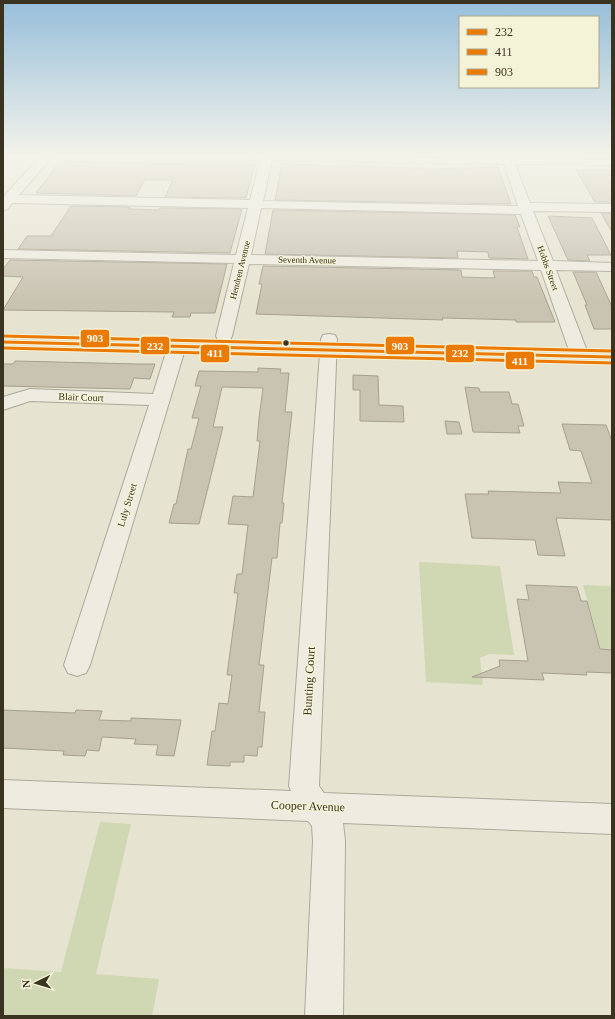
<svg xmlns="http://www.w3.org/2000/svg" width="615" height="1019" viewBox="0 0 615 1019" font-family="'Times New Roman',serif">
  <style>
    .green { fill: #cfd7b3 }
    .building { fill: #c9c3b1; stroke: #a6a08f }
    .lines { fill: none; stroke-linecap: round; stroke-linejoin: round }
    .minor-casing { stroke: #aba999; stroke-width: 2 }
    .major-casing { stroke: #918e80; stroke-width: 2 }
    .minor { fill: #eeece1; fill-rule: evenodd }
    .major { fill: #e4e3d3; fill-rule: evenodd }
    .bus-1-casing { stroke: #f5f3d7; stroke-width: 5 }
    .bus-2-casing { stroke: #f5f3d7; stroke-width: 5 }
    .bus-3-casing { stroke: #f5f3d7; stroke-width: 5 }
    .bus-1 { stroke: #eb7a03; stroke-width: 3 }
    .bus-2 { stroke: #eb7a03; stroke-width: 3 }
    .bus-3 { stroke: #eb7a03; stroke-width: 3 }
    .bus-dot { fill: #3a3320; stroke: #f5f3d7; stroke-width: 1.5 }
    .labels { text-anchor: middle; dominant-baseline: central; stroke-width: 3; stroke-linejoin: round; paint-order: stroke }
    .far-street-label { font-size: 9px; fill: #3a3320; stroke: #f5f3d7 }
    .street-label { font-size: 10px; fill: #3a3320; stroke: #f5f3d7 }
    .near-street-label { font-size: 12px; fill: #3a3320; stroke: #f5f3d7 }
    .line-badge { stroke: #f5f3d7; stroke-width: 1.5 }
    .badge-label { font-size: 11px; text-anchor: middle; font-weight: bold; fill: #fff }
  </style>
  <rect width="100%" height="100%" fill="#e6e4d0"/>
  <g class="green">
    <polygon points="514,157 612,157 612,161 520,159"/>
    <polygon points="419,562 500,566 514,655 489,654 480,658 483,685 426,682"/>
    <polygon points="583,585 612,586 612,651 601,650"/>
    <polygon points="100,822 131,824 96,974 159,979 152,1016 3,1016 3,968 61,972"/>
  </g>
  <g class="building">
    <polygon points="60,161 180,164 255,164 246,198 165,197 173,180 145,180 136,196 36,193"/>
    <polygon points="282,164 446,169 498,167 511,204 275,200"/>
    <polygon points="576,170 612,170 612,202 595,202"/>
    <polygon points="71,206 130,207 129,209 159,210 160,208 242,209 230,253 18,249 27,236 51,236"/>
    <polygon points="273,210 515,215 520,227 517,227 528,259 489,258 488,252 457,251 458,258 265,254"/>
    <polygon points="601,213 612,213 612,232"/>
    <polygon points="548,216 592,218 611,255 587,255 590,261 568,260"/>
    <polygon points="10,260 227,264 215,313 191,313 190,317 172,317 174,312 3,310 23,277 3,276 3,269"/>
    <polygon points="263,266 461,270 462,277 495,278 493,271 532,271 534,277 537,277 555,322 516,322 516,320 482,319 442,318 443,320 256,314 262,284 259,284"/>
    <polygon points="573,272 596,272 612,307 612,329 594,329 585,305 587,305"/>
    <polygon points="15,361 138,364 155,364 150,379 134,378 130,389 3,386 3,364 13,364"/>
    <polygon points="258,368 281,369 280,373 289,373 285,412 292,412 282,503 284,503 282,523 280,523 277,558 272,558 259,665 264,665 259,712 265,712 262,747 258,747 257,756 244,755 244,762 230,762 230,766 207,765 212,731 215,731 219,703 228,704 232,675 227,675 238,593 234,593 237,574 242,574 248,525 228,524 233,496 253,497 260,441 257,441 259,418 263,388 222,387 213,427 223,427 199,524 169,523 174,504 176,504 188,449 191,449 199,418 192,418 201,386 195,386 199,371 258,372"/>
    <polygon points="353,375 378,376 379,405 403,406 404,422 360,421 360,390 353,390"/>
    <polygon points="465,387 479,388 480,392 509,392 512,404 518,404 524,426 518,426 520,433 473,432"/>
    <polygon points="445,421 459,422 462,434 447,434"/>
    <polygon points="562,424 606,425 612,441 612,520 556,518 565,556 538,555 535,540 472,538 465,494 489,494 488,491 561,493 558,482 592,483 581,451 570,450"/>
    <polygon points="526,585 577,587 581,601 587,601 600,649 612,650 612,673 586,672 587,675 542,673 544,680 472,677 500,666 499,660 528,661 517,599 529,600"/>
    <polygon points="3,710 75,713 76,710 102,711 99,720 131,721 131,718 181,720 174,756 156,755 158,745 134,744 136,739 102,737 99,751 87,750 85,756 63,755 64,751 3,748"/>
  </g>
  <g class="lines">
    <g class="minor-casing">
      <g id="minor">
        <path d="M40 157H52L19 195 250 200 261 157 612 159V165L515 164 530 203 612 204V212L533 211 553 261 612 263V271L556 270 589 356 586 360 580 361 574 360 571 356 541 270 249 264 232 336 230 340 224 341 218 340 216 336 234 263 3 258V250L236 255 248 208 12 203 8 209 3 210 4 196ZM272 160 504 164 518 206 263 201ZM261 208 521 214 538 261 251 255Z"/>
        <polygon points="329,334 335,335 337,339 319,786 324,793 612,804 612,834 343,823 345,841 343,1016 305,1016 313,841 312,826 308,821 3,808 3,780 291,791 289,786 321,339 323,335"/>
        <polygon points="177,341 183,342 186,346 90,665 86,673 77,676 68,673 64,665 149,405 30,401 3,410 3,397 30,389 153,394 168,346 171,342"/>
      </g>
    </g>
    <g class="major-casing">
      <polygon id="major" points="3,337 612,352 612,362 3,347"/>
    </g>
    <use href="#minor" class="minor"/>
    <use href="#major" class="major"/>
    <g class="bus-1-casing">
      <polyline id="bus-1" points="3,342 612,357"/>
    </g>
    <g class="bus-2-casing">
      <polyline id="bus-2" points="3,348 612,363"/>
    </g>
    <g class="bus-3-casing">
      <polyline id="bus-3" points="3,336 612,351"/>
    </g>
    <use href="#bus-1" class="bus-1"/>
    <use href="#bus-2" class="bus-2"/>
    <use href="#bus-3" class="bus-3"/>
  </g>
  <linearGradient id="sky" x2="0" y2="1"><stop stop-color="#96beda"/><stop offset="0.52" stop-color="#f4f3ea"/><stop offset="1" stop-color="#f4f3ea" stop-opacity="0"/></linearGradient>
  <rect width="615" height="300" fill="url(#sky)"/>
  <circle class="bus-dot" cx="286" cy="343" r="3.5"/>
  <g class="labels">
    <g class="far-street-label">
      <text transform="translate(307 260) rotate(1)">Seventh Avenue</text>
      <text transform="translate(548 268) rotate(70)">Hobbs Street</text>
      <text transform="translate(240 270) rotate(-76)">Hendren Avenue</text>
    </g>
    <g class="street-label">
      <text transform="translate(81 397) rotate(2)">Blair Court</text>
      <text transform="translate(127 505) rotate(-73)">Luly Street</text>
    </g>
    <g class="near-street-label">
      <text transform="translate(309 681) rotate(-87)">Bunting Court</text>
      <text transform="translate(308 806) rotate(2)">Cooper Avenue</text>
    </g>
  </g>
  <g class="line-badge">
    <rect x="80" y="329" width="30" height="19" rx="4" fill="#eb7a03"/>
    <rect x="140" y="336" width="30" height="19" rx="4" fill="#eb7a03"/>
    <rect x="385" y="336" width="30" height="19" rx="4" fill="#eb7a03"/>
    <rect x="200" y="344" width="30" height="19" rx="4" fill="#eb7a03"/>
    <rect x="445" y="344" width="30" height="19" rx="4" fill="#eb7a03"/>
    <rect x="505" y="351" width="30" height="19" rx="4" fill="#eb7a03"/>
  </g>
  <g class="badge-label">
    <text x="95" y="342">903</text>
    <text x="155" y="350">232</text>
    <text x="400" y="350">903</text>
    <text x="215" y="357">411</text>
    <text x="460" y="357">232</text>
    <text x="520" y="365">411</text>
  </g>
  <rect width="615" height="1019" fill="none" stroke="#3a3320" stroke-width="8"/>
  <rect x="459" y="16" width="140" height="72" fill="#f5f3d7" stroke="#aaa68e"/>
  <rect x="467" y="29" width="20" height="6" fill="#eb7a03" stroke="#aaa68e"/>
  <text x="495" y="36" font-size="12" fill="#3a3320">232</text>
  <rect x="467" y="49" width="20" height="6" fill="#eb7a03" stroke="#aaa68e"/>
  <text x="495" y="56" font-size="12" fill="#3a3320">411</text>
  <rect x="467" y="69" width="20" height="6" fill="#eb7a03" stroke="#aaa68e"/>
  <text x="495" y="76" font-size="12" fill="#3a3320">903</text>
  <g transform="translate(36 983) rotate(265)" stroke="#f5f3d7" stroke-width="3" paint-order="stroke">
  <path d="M0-3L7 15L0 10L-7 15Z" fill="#3a3320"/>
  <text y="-6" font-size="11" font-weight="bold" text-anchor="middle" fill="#3a3320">N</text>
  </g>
</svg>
